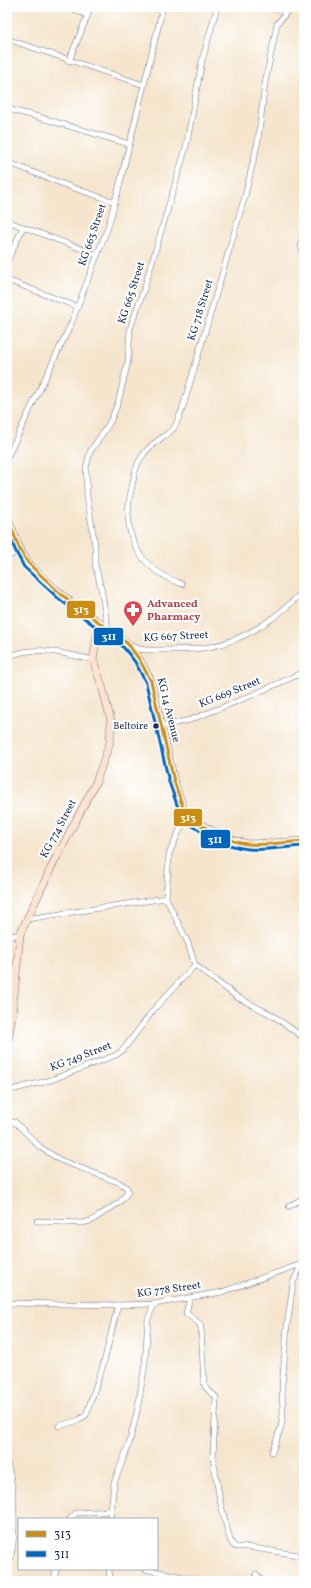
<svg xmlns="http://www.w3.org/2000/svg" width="311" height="1588" viewBox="0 0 311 1588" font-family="Vollkorn,serif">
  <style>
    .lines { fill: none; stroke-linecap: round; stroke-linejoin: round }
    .street-casing { stroke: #676f85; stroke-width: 6 }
    .secondary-casing { stroke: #676f85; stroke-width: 8 }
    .street { stroke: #fff; stroke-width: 5 }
    .secondary { stroke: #fde4d1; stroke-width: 7 }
    .bus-1-casing { stroke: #fff; stroke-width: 6 }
    .bus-2-casing { stroke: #fff; stroke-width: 6 }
    .bus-1 { stroke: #cb8e13; stroke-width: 3 }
    .bus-2 { stroke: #0065bd; stroke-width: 3 }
    .bus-dot { fill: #1b2f5e; stroke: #fff; stroke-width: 1.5 }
    .labels { text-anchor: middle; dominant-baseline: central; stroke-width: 4; stroke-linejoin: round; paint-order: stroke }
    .bus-label { font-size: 10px; fill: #1b2f5e; stroke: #fff; text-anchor: end }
    .street-label { font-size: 11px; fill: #1b2f5e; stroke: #fff }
    .health-label { font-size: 11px; font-weight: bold; fill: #be3a42; stroke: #fff; text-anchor: start }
    .line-badge { stroke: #fff; stroke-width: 1.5 }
    .badge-label { font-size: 11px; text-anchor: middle; font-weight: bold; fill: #fff }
  </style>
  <rect width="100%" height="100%" fill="#fff"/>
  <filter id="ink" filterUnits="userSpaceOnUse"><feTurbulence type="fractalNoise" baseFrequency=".025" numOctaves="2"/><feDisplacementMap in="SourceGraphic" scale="8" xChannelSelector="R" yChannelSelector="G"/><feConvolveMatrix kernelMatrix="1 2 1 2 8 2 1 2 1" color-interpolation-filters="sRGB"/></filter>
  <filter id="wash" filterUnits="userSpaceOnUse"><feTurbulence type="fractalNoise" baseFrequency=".012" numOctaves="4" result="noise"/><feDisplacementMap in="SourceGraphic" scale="16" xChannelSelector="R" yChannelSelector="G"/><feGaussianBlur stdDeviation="0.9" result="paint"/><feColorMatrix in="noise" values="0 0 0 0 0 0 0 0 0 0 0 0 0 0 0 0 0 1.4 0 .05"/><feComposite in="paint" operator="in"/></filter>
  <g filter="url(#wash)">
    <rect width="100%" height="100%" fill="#f5e5cd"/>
  </g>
  <g filter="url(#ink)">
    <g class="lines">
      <g class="street-casing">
        <g id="street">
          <polyline points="68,7 87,15"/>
          <polyline points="269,7 285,12"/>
          <polyline points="7,39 144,85"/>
          <polyline points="69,61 91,7"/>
          <polyline points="7,108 15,111 35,116 129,144"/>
          <polyline points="7,162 68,186 115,202"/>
          <polyline points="7,221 98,255"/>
          <polyline points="304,235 301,244 304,261"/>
          <polyline points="7,262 23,227"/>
          <polyline points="7,280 78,307"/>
          <polyline points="7,458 71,324 108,227 119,187 163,7"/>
          <polyline points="7,557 20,550"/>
          <path d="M182 584C137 568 120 533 132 487 134 477 135 466 141 458 145 452 150 446 156 442 161 438 168 434 173 429 177 424 179 416 182 410L245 196 258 141 265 83 277 24 286 13 282 7"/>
          <polyline points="108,629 101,588 95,564 95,545 87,496 86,468 90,452 110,422 118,403 128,361 130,329 144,289 186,147 202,61 217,7"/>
          <polyline points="7,641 9,642"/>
          <path d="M129 645 139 649 145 650C166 650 188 651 209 647 246 640 279 617 304 590"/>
          <path d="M7 658C33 643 66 654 93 660"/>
          <polyline points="162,726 190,720 248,697 304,672"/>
          <polyline points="186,816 169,854 166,898 188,943 195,965 237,997 272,1015 304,1038"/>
          <polyline points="27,919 166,898"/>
          <polyline points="7,937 20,934"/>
          <polyline points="7,1091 51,1080 116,1055 123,1050 155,1008 195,965"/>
          <polyline points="7,1123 15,1122 40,1147 60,1160 120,1183 127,1188 128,1192 120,1202 91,1221 82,1223 37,1221"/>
          <polyline points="289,1206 304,1198"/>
          <polyline points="190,1297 186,1313 200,1324 201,1328 204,1383 205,1387 216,1397 213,1458 220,1501 230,1540 233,1545 236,1547 247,1547 304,1556"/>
          <polyline points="7,1303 118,1305 154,1304 222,1292 304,1263"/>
          <polyline points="59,1426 79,1420 86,1415 104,1362 118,1305"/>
          <polyline points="272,1452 281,1427 283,1414 282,1386 287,1327 293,1283 301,1265"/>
          <path d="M7 1463C15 1489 18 1543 7 1568"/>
          <polyline points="70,1519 76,1513 110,1511"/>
          <polyline points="110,1519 114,1483 129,1444 137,1412 145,1364 148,1319 154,1304"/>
          <polyline points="109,1569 110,1581"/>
          <polyline points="145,1569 202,1581"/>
          <polyline points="256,1574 262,1581"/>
          <polyline points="54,1581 56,1569"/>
        </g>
      </g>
      <g class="secondary-casing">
        <g id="secondary">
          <polyline points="7,516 20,550 28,563 42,577 62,595 128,644 139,659 151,681 174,781 186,816 216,833 232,840 248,844 304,841"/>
          <polyline points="7,1046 12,1016 20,934 51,868 96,782 110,742 111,721 102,686 93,660 99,622"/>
        </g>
      </g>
      <use href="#street" class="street"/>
      <use href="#secondary" class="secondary"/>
      <g class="bus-1-casing">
        <path id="bus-1" d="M7 516 20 550 28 563 62 595 128 644 139 659 151 681 174 781 186 816C205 827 226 842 248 844 264 846 287 842 304 841"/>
      </g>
      <g class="bus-2-casing">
        <path id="bus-2" d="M7 530 16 552 24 567 59 599 124 648 135 662 146 683 169 782 182 819C201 832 225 847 248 849 265 851 286 847 304 846"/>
      </g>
      <use href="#bus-1" class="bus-1"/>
      <use href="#bus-2" class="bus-2"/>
    </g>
  </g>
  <defs>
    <g id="pharmacy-pin" transform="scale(1)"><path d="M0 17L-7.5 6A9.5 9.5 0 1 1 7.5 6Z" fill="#e0444e" stroke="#fff"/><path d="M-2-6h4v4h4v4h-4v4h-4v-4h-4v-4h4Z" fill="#fff"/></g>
  </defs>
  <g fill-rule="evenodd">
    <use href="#pharmacy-pin" x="133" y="610"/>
  </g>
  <circle class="bus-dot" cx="156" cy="726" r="3.5"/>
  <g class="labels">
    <g class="bus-label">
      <text x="148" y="726">Beltoire</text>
    </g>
    <g class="street-label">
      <text transform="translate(93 235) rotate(-71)">KG 663 Street</text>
      <text transform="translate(132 293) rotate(-72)">KG 665 Street</text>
      <text transform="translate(201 310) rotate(-73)">KG 718 Street</text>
      <text transform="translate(176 637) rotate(-3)">KG 667 Street</text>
      <text transform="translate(230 693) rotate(-22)">KG 669 Street</text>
      <text transform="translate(168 710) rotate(76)">KG 14 Avenue</text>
      <text transform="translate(59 829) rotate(-62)">KG 774 Street</text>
      <text transform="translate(81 1057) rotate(-21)">KG 749 Street</text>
      <text transform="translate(169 1290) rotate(-8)">KG 778 Street</text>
    </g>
    <g class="health-label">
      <text x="147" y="604">Advanced<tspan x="147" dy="13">Pharmacy</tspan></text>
    </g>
  </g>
  <g class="line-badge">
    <rect x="66" y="600" width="30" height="19" rx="4" fill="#cb8e13"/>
    <rect x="93" y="627" width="31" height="19" rx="4" fill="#0065bd"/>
    <rect x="173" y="808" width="30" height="19" rx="4" fill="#cb8e13"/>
    <rect x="200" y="829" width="31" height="20" rx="4" fill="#0065bd"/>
  </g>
  <g class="badge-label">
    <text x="81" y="613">313</text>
    <text x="109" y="640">311</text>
    <text x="188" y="821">313</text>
    <text x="215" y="843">311</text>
  </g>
  <rect width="311" height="1588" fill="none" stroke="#fff" stroke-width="24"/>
  <rect x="18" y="1518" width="140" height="52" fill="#ffffff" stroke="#a4acbf"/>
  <rect x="26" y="1531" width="20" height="6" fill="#cb8e13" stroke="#a4acbf"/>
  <text x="54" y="1538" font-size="12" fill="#1b2f5e">313</text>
  <rect x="26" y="1551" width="20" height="6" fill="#0065bd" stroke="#a4acbf"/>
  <text x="54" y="1558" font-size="12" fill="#1b2f5e">311</text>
</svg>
